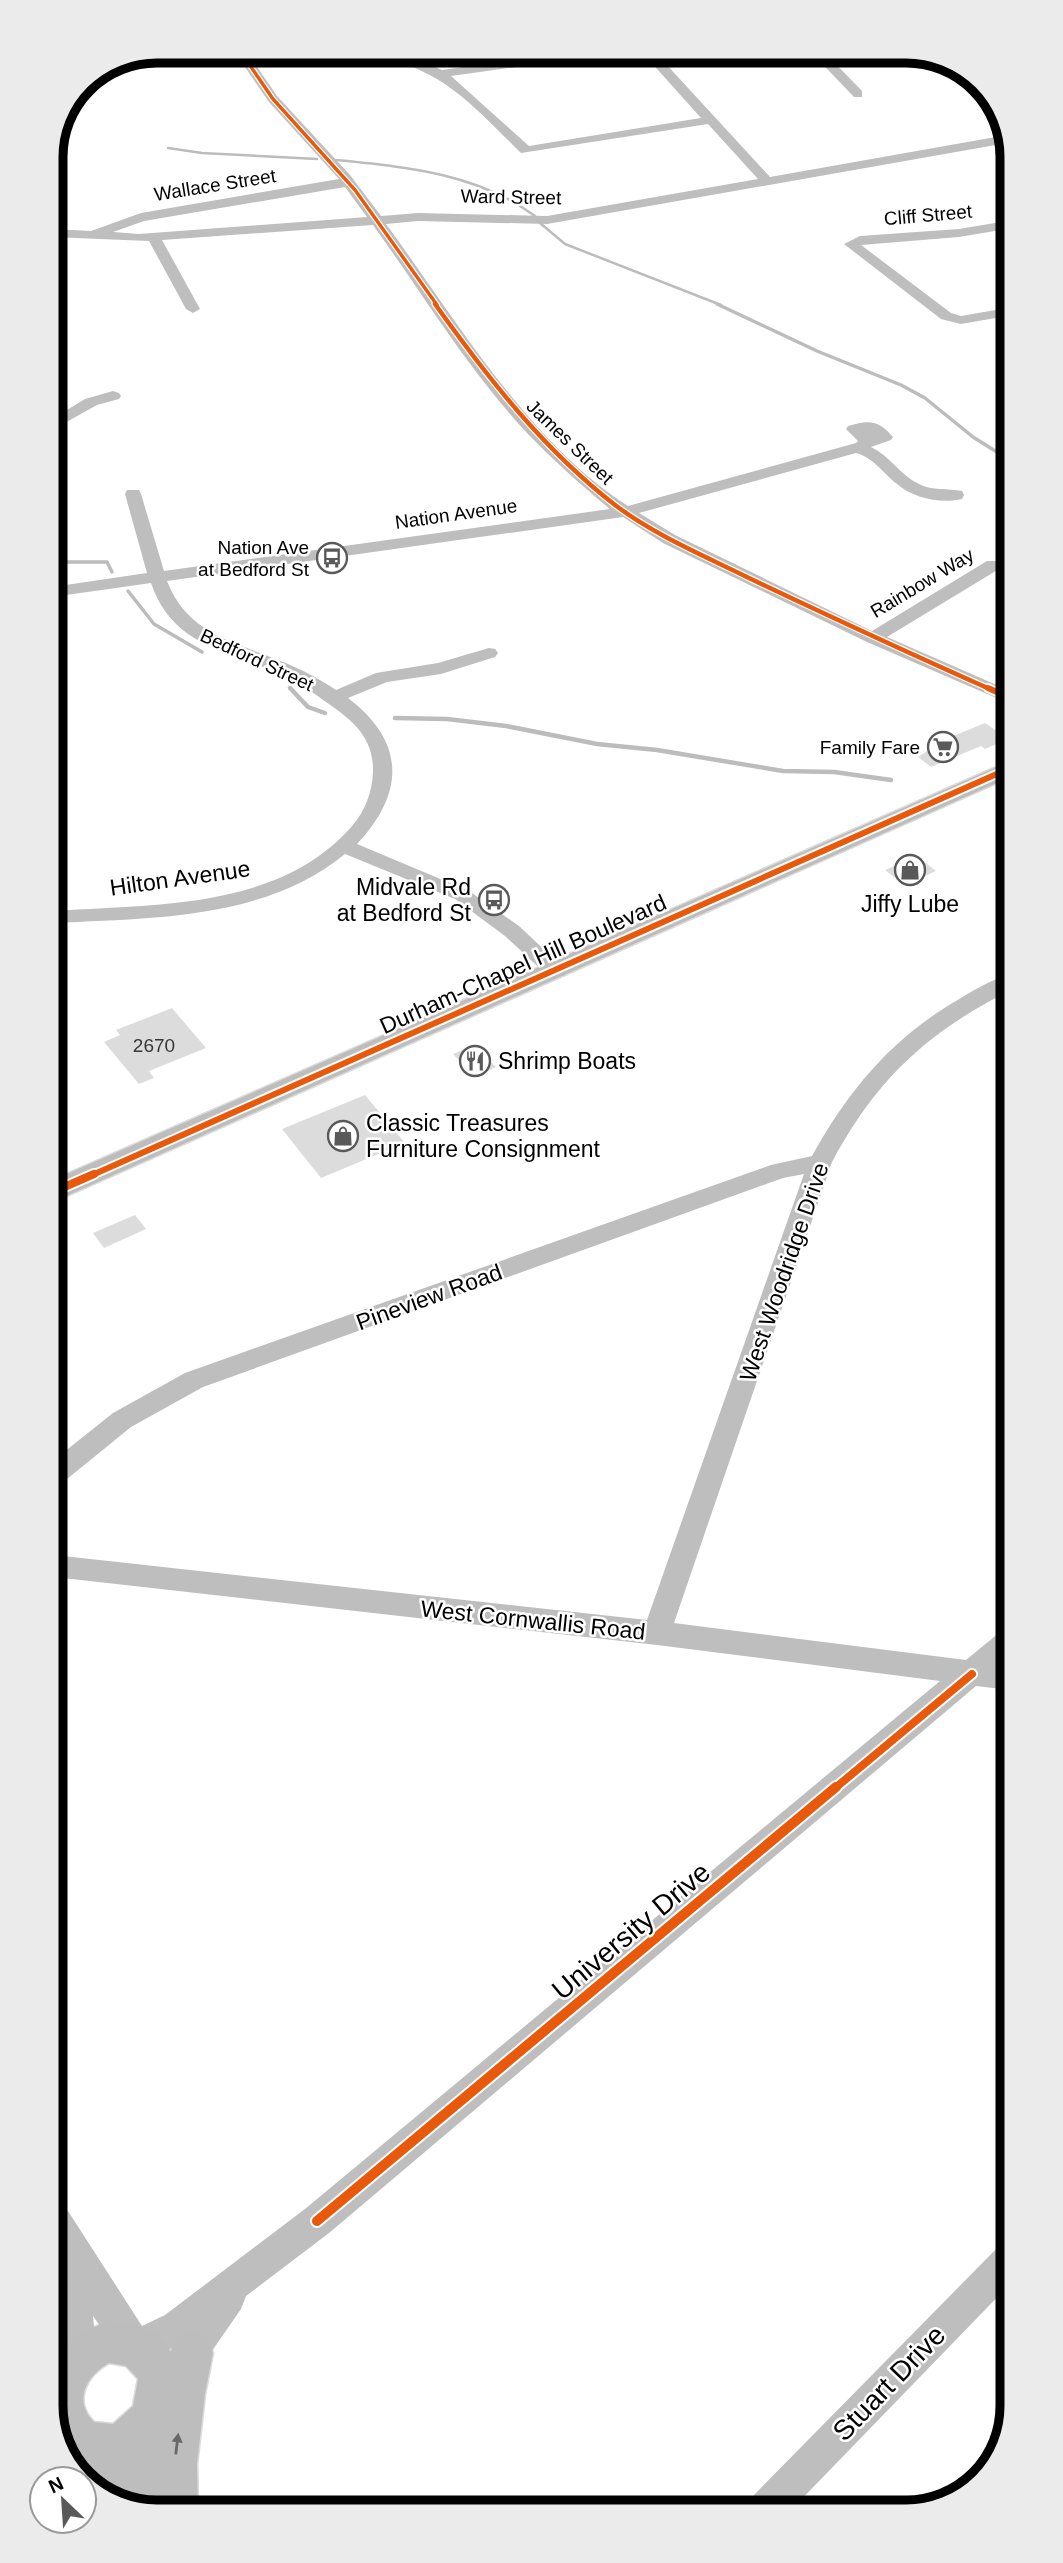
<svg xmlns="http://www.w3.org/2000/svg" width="1063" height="2563" viewBox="0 0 1063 2563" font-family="Arial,sans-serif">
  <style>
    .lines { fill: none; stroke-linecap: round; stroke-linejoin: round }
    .stream-far2 { stroke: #bcbcbc; stroke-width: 2.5 }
    .stream-far1 { stroke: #bcbcbc; stroke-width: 3.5 }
    .stream { stroke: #bcbcbc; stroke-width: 4.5 }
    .building { fill: #dcdcdc }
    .major-casing { stroke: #dbdbdb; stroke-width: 3 }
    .minor { fill: #bebebe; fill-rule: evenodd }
    .major { fill: #bdbdbd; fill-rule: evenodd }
    .cycleway-far4-casing { stroke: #fff; stroke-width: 6 }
    .cycleway-far3-casing { stroke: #fff; stroke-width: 7 }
    .cycleway-far2-casing { stroke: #fff; stroke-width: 10 }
    .cycleway-far1-casing { stroke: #fff; stroke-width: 12 }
    .cycleway-casing { stroke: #fff; stroke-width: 14 }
    .cycleway-far4 { stroke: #e8590c; stroke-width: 3.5 }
    .cycleway-far3 { stroke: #e8590c; stroke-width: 4.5 }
    .cycleway-far2 { stroke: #e8590c; stroke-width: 6 }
    .cycleway-far1 { stroke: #e8590c; stroke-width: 8 }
    .cycleway { stroke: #e8590c; stroke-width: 10 }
    .oneway { fill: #686868 }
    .labels { text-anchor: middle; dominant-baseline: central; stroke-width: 5; stroke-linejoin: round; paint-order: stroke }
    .far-street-label { font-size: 19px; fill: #000; stroke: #fff }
    .far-poi-label { font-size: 19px; fill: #000; stroke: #fff; text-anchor: end }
    .number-label { font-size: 19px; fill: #373737 }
    .street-label { font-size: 23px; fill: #000; stroke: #fff }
    .poi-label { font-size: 23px; fill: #000; stroke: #fff; text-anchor: start }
    .near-street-label { font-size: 28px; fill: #000; stroke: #fff }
    .rim { fill: none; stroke: #000; stroke-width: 9 }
  </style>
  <rect width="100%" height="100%" fill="#fff"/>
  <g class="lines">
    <g class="stream-far2">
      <polyline points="168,148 202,153 317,159"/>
      <path d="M336 160C406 167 477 173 535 216"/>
      <polyline points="540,223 565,244 721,305"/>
    </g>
    <g class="stream-far1">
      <polyline points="717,304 817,351 901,385 925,398 973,437 1008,459"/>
      <polyline points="52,562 107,562 112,572"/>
      <polyline points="128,591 154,624 202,652"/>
      <polyline points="290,688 292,690"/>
    </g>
    <g class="stream">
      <polyline points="290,688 308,707 325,713"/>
      <polyline points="395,718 447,719 506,726 597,744 657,750 783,771 834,772 891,780"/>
    </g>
  </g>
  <g class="building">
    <polygon points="985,723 1008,739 985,749 981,746 931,767 918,757 946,739"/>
    <polygon points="917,856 936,871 904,885 885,870"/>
    <polygon points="172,1008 206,1048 149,1071 154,1078 139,1084 104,1042 120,1035 116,1030"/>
    <polygon points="474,1045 496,1067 475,1077 453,1054"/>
    <polygon points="365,1095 405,1143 321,1178 282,1129"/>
    <polygon points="135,1215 146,1229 104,1248 93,1233"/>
  </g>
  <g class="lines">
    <g class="major-casing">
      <g id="major">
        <polygon points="1008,762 1008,778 53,1202 53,1180"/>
        <path d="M108 2321C131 2324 161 2328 171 2353L177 2338 192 2332 207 2338 213 2353 205 2394 197 2464 198 2512H149L93 2490 75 2459 67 2455 56 2440V2353L74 2336ZM109 2363 126 2366 138 2379 133 2406 113 2424 94 2422C73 2401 86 2376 109 2363Z"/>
      </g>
    </g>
    <g class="minor">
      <path d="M234 51H246L277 96 350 175 381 216 418 213 547 216 758 179 708 124 521 153C477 110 446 72 384 58L382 55 388 51 412 56 442 70 578 51H609L603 55 451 76 529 146 701 118 641 51H654L770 177 1007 135V143L547 224 418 221 386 224C455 318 528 442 628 506L856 443 858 441 846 429 848 426C869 420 878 420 893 437L891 440 871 447C890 456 900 475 919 484 932 491 948 488 962 491L964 495 962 499C941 504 913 498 897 484 883 473 874 458 856 453L639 513 675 535 872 631 987 561H999L1002 565 999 569 887 637 1008 690V703L867 642 663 543 623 517 167 581C187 633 232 641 278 660 299 668 318 678 336 690L376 673 438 663 489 648 495 649 498 653 495 657 441 674 387 682 348 698C406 742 405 793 357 844L469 891 519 926 567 971 564 976H548L505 936 455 899 345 854C265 920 151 918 53 923V911C154 904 279 910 352 826 365 811 372 793 373 772 374 737 352 720 326 702 306 687 285 675 261 666 237 656 210 649 188 634 170 621 158 604 151 583L52 597V587L147 573 125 494 127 490H139L141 494 164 571 610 509C581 485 553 460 527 433 468 370 423 294 373 225L162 240 200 309 193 313 186 309 149 241 51 237V229L91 231 141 213 339 179 269 102ZM345 187 367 217 139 234 113 232 144 221Z"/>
      <polygon points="810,51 823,51 862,91 862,97 854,97"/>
      <polygon points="1007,221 1007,229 959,237 861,245 951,313 961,316 1007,308 1007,316 961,324 941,319 844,244 860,236 959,229"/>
      <polygon points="113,391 119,393 121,396 119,399 97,405 52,430 52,419 85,399"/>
      <path d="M1009 975V991C926 1033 876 1080 832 1162L674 1623 966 1660 1000 1632 1010 1628V1656L1001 1665 1010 1666 1011 1690 976 1686 329 2233 246 2296 241 2309 196 2374 184 2380 172 2374 166 2362 172 2348 139 2365 121 2356 93 2316 97 2358 91 2370 79 2376 67 2370 61 2358 56 2297V2206L68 2211 142 2326 165 2315 305 2209 940 1681 657 1645 54 1577V1555L647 1620 804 1174 783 1178 203 1387 131 1427 67 1479 54 1481V1460L113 1413 185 1373 771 1165 812 1156C848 1091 891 1039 956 1001 972 991 990 980 1009 975Z"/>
      <polygon points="1012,2240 1012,2282 793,2508 749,2508 754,2495 1000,2245"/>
    </g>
    <use href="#major" class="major"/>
    <g class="cycleway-far4-casing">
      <polyline id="cycleway-far4" points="240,51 273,99 355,190 437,305"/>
    </g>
    <g class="cycleway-far3-casing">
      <path id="cycleway-far3" d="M435 304C488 378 543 449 615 505 656 536 705 556 751 579 831 617 911 654 992 690"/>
    </g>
    <g class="cycleway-far2-casing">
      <g id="cycleway-far2">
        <polyline points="988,688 1008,697"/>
        <polyline points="90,1176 1008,769"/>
      </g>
    </g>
    <g class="cycleway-far1-casing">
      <g id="cycleway-far1">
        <polyline points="53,1192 94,1174"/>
        <polyline points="834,1789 972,1674"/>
      </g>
    </g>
    <g class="cycleway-casing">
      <polyline id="cycleway" points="317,2221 836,1787"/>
    </g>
    <use href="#cycleway-far4" class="cycleway-far4"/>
    <use href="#cycleway-far3" class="cycleway-far3"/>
    <use href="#cycleway-far2" class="cycleway-far2"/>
    <use href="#cycleway-far1" class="cycleway-far1"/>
    <use href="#cycleway" class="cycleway"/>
  </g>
  <defs><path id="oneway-solid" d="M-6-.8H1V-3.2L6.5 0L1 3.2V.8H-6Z" transform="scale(1.75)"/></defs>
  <use class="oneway" href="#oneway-solid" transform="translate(177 2444) rotate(-83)"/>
  <defs>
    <g id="bus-ring" transform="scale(1.575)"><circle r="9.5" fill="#fff" stroke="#595959" stroke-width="1.5"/><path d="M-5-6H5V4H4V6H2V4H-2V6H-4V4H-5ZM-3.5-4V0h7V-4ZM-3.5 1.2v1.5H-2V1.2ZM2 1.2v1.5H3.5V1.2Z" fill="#595959"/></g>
    <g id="supermarket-ring" transform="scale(1.575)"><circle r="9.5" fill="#fff" stroke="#595959" stroke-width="1.5"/><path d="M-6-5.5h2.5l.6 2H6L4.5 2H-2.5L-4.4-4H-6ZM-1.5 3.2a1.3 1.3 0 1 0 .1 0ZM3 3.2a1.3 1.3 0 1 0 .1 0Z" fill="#595959"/></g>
    <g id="shop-ring" transform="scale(1.575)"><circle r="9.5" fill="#fff" stroke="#595959" stroke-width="1.5"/><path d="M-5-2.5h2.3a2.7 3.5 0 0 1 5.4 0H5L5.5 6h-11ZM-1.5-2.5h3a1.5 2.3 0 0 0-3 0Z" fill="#595959"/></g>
    <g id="restaurant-ring" transform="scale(1.575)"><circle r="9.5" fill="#fff" stroke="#595959" stroke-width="1.5"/><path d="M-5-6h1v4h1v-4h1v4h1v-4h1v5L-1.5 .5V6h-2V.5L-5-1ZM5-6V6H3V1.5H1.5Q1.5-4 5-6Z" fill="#595959"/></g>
  </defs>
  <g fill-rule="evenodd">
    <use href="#bus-ring" x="332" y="558"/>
    <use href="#supermarket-ring" x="943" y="747"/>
    <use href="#shop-ring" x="910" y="870"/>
    <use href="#bus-ring" x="494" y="900"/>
    <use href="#restaurant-ring" x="475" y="1061"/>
    <use href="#shop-ring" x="343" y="1136"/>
  </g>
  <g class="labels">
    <g class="far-street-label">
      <text transform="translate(215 185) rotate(-9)">Wallace Street</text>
      <text transform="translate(511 197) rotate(1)">Ward Street</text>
      <text transform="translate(928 215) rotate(-5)">Cliff Street</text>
      <text transform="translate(570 442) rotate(44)">James Street</text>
      <text transform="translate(456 514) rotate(-8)">Nation Avenue</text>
      <text transform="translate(922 583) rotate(-31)">Rainbow Way</text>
      <text transform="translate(257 660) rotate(25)">Bedford Street</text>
    </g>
    <g class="far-poi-label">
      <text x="309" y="547">Nation Ave<tspan x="309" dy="22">at Bedford St</tspan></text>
      <text x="920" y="747">Family Fare</text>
    </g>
    <g class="number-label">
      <text x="154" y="1045">2670</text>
    </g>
    <g class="street-label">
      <text transform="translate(180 878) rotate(-8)">Hilton Avenue</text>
      <text transform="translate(523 964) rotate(-24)">Durham-Chapel Hill Boulevard</text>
      <text transform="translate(784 1272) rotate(-71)">West Woodridge Drive</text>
      <text transform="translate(429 1297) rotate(-20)">Pineview Road</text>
      <text transform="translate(533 1620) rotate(6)">West Cornwallis Road</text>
    </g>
    <g class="poi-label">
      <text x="471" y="887" text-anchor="end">Midvale Rd<tspan x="471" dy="26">at Bedford St</tspan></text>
      <text x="910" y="904" text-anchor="middle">Jiffy Lube</text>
      <text x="498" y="1061">Shrimp Boats</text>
      <text x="366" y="1123">Classic Treasures<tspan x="366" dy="26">Furniture Consignment</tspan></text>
    </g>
    <g class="near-street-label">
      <text transform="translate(631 1931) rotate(-40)">University Drive</text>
      <text transform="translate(889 2383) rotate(-46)">Stuart Drive</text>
    </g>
  </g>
  <path d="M0 0H1063V2563H0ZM157 63H906A94 94 0 0 1 1000 157V2406A94 94 0 0 1 906 2500H157A94 94 0 0 1 63 2406V157A94 94 0 0 1 157 63Z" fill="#ebebeb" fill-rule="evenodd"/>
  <path class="rim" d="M157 63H906A94 94 0 0 1 1000 157V2406A94 94 0 0 1 906 2500H157A94 94 0 0 1 63 2406V157A94 94 0 0 1 157 63Z"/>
  <g transform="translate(63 2500) rotate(335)"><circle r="33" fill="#ffffff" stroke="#999999" stroke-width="2"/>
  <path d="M0-5L12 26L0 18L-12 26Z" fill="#595959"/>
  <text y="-10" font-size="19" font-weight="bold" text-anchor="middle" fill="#000000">N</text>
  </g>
</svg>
